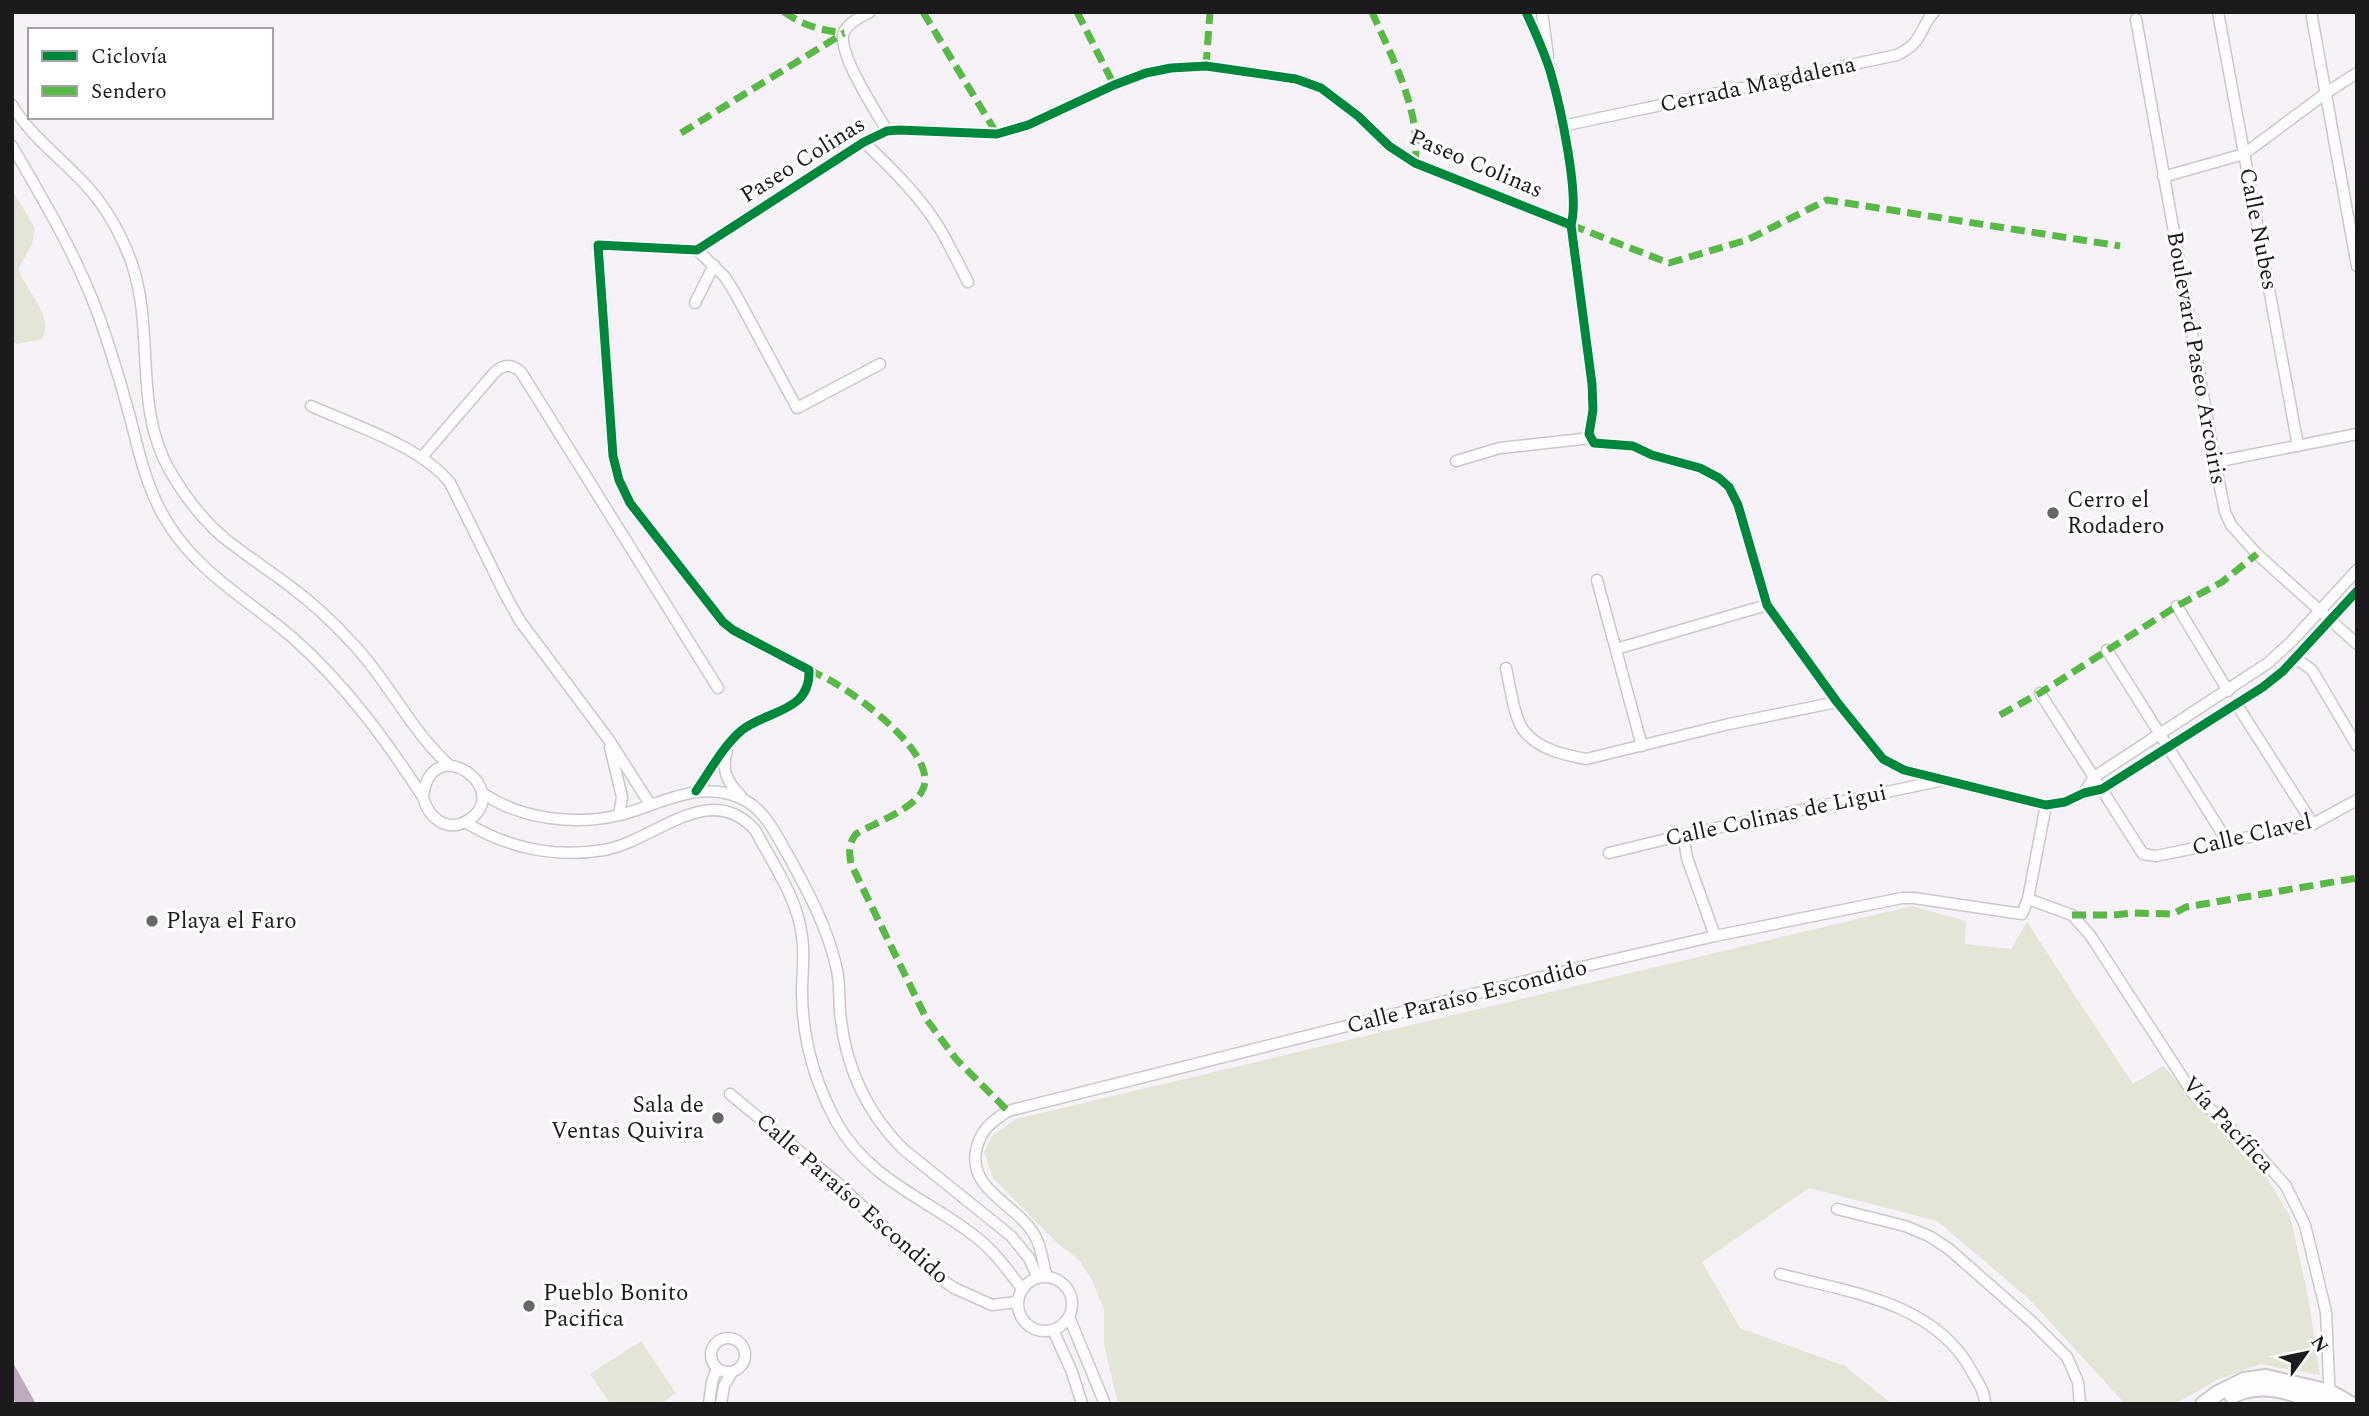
<svg xmlns="http://www.w3.org/2000/svg" width="2369" height="1416" viewBox="0 0 2369 1416" font-family="Spectral,serif">
  <style>
    .green { fill: #e3e6d6 }
    .water { fill: #c0aac0 }
    .lines { fill: none; stroke-linecap: round; stroke-linejoin: round }
    .street-casing { stroke: #cbc7ca; stroke-width: 13 }
    .secondary-casing { stroke: #cbc7ca; stroke-width: 18 }
    .street { stroke: #fefdfe; stroke-width: 10 }
    .secondary { stroke: #fefdfe; stroke-width: 14 }
    .quiet { stroke: #58b947; stroke-width: 7; stroke-dasharray: 14 7; stroke-linecap: butt }
    .cycleway-casing { stroke: #fff; stroke-width: 13 }
    .cycleway { stroke: #00873e; stroke-width: 9 }
    .poi-dot { fill: #696669; stroke: #fff; stroke-width: 2.5 }
    .labels { text-anchor: middle; dominant-baseline: central; stroke-width: 6; stroke-linejoin: round; paint-order: stroke }
    .street-label { font-size: 23px; fill: #1c1a1c; stroke: #fff }
    .poi-label { font-size: 23px; fill: #1c1a1c; stroke: #fff; text-anchor: start }
  </style>
  <rect width="100%" height="100%" fill="#f7f2f7"/>
  <g class="green">
    <path d="M12 190 35 228 32 244 18 269C27 292 54 315 42 339L17 344 12 342Z"/>
    <polygon points="1912,906 1966,921 1965,944 2011,949 2027,922 2133,1084 2163,1066 2266,1176 2290,1216 2307,1290 2320,1375 2260,1364 2217,1380 2175,1404 2125,1404 2028,1298 1937,1221 1809,1188 1702,1262 1740,1328 1845,1366 1892,1404 1118,1404 1104,1345 1104,1310 1092,1280 1079,1260 1056,1242 993,1178 984,1152 993,1135 1016,1119"/>
    <polygon points="641,1341 676,1393 660,1404 610,1404 590,1374"/>
  </g>
  <polygon class="water" points="12,1361 36,1404 12,1404"/>
  <g class="lines">
    <g class="street-casing">
      <g id="street">
        <path d="M870 12C861 17 849 22 844 32 836 52 876 111 887 131"/>
        <path d="M1526 12C1535 32 1545 53 1551 74 1560 105 1580 196 1571 225L1592 384 1593 410 1589 434 1594 443 1633 446 1652 455 1700 468 1719 478 1729 487 1738 505 1767 605 1837 702 1883 759 1904 770 2046 805 2065 802 2084 793 2102 789 2263 687 2283 671 2357 591"/>
        <polyline points="1542,12 1548,56"/>
        <polyline points="2218,12 2298,446"/>
        <polyline points="2311,12 2357,266"/>
        <polyline points="2136,19 2215,462 2225,512 2231,525 2257,554 2357,644"/>
        <path d="M12 105C30 135 56 154 80 179 103 202 121 233 132 264 155 332 133 407 170 471 184 495 202 519 223 537 245 555 269 570 291 587 314 604 335 624 354 645 389 682 411 731 449 765"/>
        <path d="M1562 126 1897 55C1924 42 1918 30 1934 12"/>
        <path d="M864 142C891 168 920 196 940 229 950 246 959 265 968 282"/>
        <path d="M12 146C49 209 85 270 107 340 116 367 124 394 131 421 140 457 148 493 169 525 200 574 250 601 293 638 345 684 385 739 423 797 428 817 446 833 467 821 517 791 431 728 423 797"/>
        <polyline points="2163,177 2244,154 2326,93 2357,73"/>
        <polyline points="697,250 725,277 735,293 797,408 880,364"/>
        <polyline points="695,303 714,265"/>
        <path d="M311 406C353 425 421 446 450 483L506 596 520 621 609 740 650 804"/>
        <path d="M422 457 495 372C504 364 512 364 521 372L718 688"/>
        <polyline points="1456,461 1500,448 1591,438"/>
        <polyline points="2215,462 2357,434"/>
        <polyline points="1597,580 1642,746"/>
        <polyline points="2177,606 2228,691"/>
        <polyline points="1616,649 1767,605"/>
        <polyline points="2107,650 2227,841"/>
        <polyline points="2295,658 2312,670 2357,746"/>
        <path d="M1506 668C1510 685 1514 720 1525 732 1540 750 1565 755 1586 759L1729 724 1837 702"/>
        <polyline points="2040,693 2143,854 2156,856 2313,824 2357,800"/>
        <polyline points="2237,705 2313,824"/>
        <polyline points="610,747 622,797 619,815"/>
        <path d="M727 751C721 770 727 782 741 796"/>
        <path d="M696 791C710 771 723 746 742 730 768 710 811 712 809 670L733 630 723 622 630 503 619 480 613 456 598 245 697 250 864 142 887 131 899 130 997 134 1028 125 1114 85 1146 73 1171 68 1206 66 1296 79 1321 88 1358 116 1389 146 1415 163 1571 225"/>
        <path d="M482 793C521 819 574 826 620 815 662 804 704 776 748 802 767 814 778 838 789 857 809 893 828 929 837 970 840 984 839 998 840 1012 845 1065 866 1112 903 1149L1011 1236 1029 1258 1038 1278"/>
        <polyline points="2084,793 2094,777 2268,663 2292,641 2357,570"/>
        <path d="M465 822C507 848 555 858 604 850 655 841 709 779 755 830 773 864 798 899 802 937 805 955 802 973 802 991 802 1039 814 1081 837 1123 870 1181 928 1199 976 1237 995 1252 1008 1270 1022 1289"/>
        <polyline points="1683,835 1687,858 1715,936"/>
        <polyline points="1609,853 1683,835 1939,781"/>
        <polyline points="2028,899 2072,915 2090,935 2192,1092 2257,1153 2286,1186 2305,1225 2326,1312 2330,1404"/>
        <polyline points="730,1094 839,1184 931,1272 954,1288 992,1305 1017,1302"/>
        <polyline points="1837,1209 1905,1226 1929,1236 1949,1249 2032,1322 2067,1357 2078,1382 2080,1404"/>
        <path d="M1780 1274C1848 1292 1934 1302 1971 1370 1977 1381 1985 1391 1985 1404"/>
        <path d="M1047 1277C1042 1262 1042 1245 1032 1231 1014 1204 969 1189 976 1151 980 1130 991 1122 1008 1111L1582 967 1715 936 1902 898H1914L2022 914 2028 899 2046 805"/>
        <circle cx="1045" cy="1304" r="27"/>
        <polyline points="1069,1317 1105,1404"/>
        <polyline points="1053,1330 1072,1372 1082,1404"/>
        <circle cx="728" cy="1355" r="17"/>
        <polyline points="709,1404 712,1382 717,1368"/>
        <polyline points="721,1404 724,1386 732,1372"/>
      </g>
    </g>
    <g class="secondary-casing">
      <g id="secondary">
        <path d="M2232 1396C2261 1380 2294 1393 2324 1404"/>
        <polyline points="2203,1404 2218,1393 2244,1380 2266,1377 2330,1392 2351,1404"/>
      </g>
    </g>
    <use href="#street" class="street"/>
    <use href="#secondary" class="secondary"/>
    <g class="quiet">
      <path d="M784 12C804 26 820 30 844 33"/>
      <polyline points="923,12 997,134"/>
      <polyline points="1077,12 1114,85"/>
      <path d="M1372 12C1392 58 1422 112 1415 163"/>
      <polyline points="1206,66 1210,12"/>
      <polyline points="681,133 844,33"/>
      <polyline points="1571,225 1669,263 1747,240 1827,200 2120,246"/>
      <path d="M809 670C819 675 829 679 838 685 863 700 938 756 923 789 915 809 874 823 856 834 848 844 849 852 851 864L927 1020 956 1059 1008 1111"/>
      <polyline points="2000,715 2040,693 2177,606 2222,582 2257,554"/>
      <polyline points="2072,915 2114,915 2133,913 2173,914 2186,907 2357,878"/>
    </g>
    <g class="cycleway-casing">
      <g id="cycleway">
        <path d="M1526 12C1535 32 1545 53 1551 74 1560 105 1580 196 1571 225L1592 384 1593 410 1589 434 1594 443 1633 446 1652 455 1700 468 1719 478 1729 487 1738 505 1767 605 1837 702 1883 759 1904 770 2046 805 2065 802 2084 793 2102 789 2263 687 2283 671 2357 591"/>
        <path d="M696 791C710 771 723 746 742 730 768 710 811 712 809 670L733 630 723 622 630 503 619 480 613 456 598 245 697 250 864 142 887 131 899 130 997 134 1028 125 1114 85 1146 73 1171 68 1206 66 1296 79 1321 88 1358 116 1389 146 1415 163 1571 225"/>
      </g>
    </g>
    <use href="#cycleway" class="cycleway"/>
  </g>
  <g class="poi-dot">
    <circle cx="2053" cy="513" r="7"/>
    <circle cx="152" cy="921" r="7"/>
    <circle cx="718" cy="1118" r="7"/>
    <circle cx="529" cy="1306" r="7"/>
  </g>
  <g class="labels">
    <g class="street-label">
      <text transform="translate(1758 85) rotate(-12)">Cerrada Magdalena</text>
      <text transform="translate(803 160) rotate(-32)">Paseo Colinas</text>
      <text transform="translate(1476 164) rotate(23)">Paseo Colinas</text>
      <text transform="translate(2258 229) rotate(79)">Calle Nubes</text>
      <text transform="translate(2196 358) rotate(80)">Boulevard Paseo Arcoiris</text>
      <text transform="translate(1776 816) rotate(-12)">Calle Colinas de Ligui</text>
      <text transform="translate(2252 835) rotate(-13)">Calle Clavel</text>
      <text transform="translate(1467 997) rotate(-14)">Calle Paraíso Escondido</text>
      <text transform="translate(2228 1125) rotate(47)">Vía Pacífica</text>
      <text transform="translate(852 1199) rotate(41)">Calle Paraíso Escondido</text>
    </g>
    <g class="poi-label">
      <text x="2067" y="500">Cerro el<tspan x="2067" dy="26">Rodadero</tspan></text>
      <text x="166" y="921">Playa el Faro</text>
      <text x="704" y="1105" text-anchor="end">Sala de<tspan x="704" dy="26">Ventas Quivira</tspan></text>
      <text x="543" y="1293">Pueblo Bonito<tspan x="543" dy="26">Pacifica</tspan></text>
    </g>
  </g>
  <rect width="2369" height="1416" fill="none" stroke="#1c1a1c" stroke-width="28"/>
  <rect x="28" y="28" width="245" height="91" fill="#ffffff" stroke="#a4a3a4" stroke-width="2"/>
  <rect x="42" y="51" width="35" height="10" fill="#00873e" stroke="#a4a3a4" stroke-width="2"/>
  <text x="91" y="63" font-size="21" fill="#1c1a1c">Ciclovía</text>
  <rect x="42" y="86" width="35" height="10" fill="#58b947" stroke="#a4a3a4" stroke-width="2"/>
  <text x="91" y="98" font-size="21" fill="#1c1a1c">Sendero</text>
  <g transform="translate(2306 1353) rotate(57)" stroke="#ffffff" stroke-width="5" paint-order="stroke">
  <path d="M0-5L12 26L0 18L-12 26Z" fill="#1c1a1c"/>
  <text y="-10" font-size="19" font-weight="bold" text-anchor="middle" fill="#1c1a1c">N</text>
  </g>
</svg>
